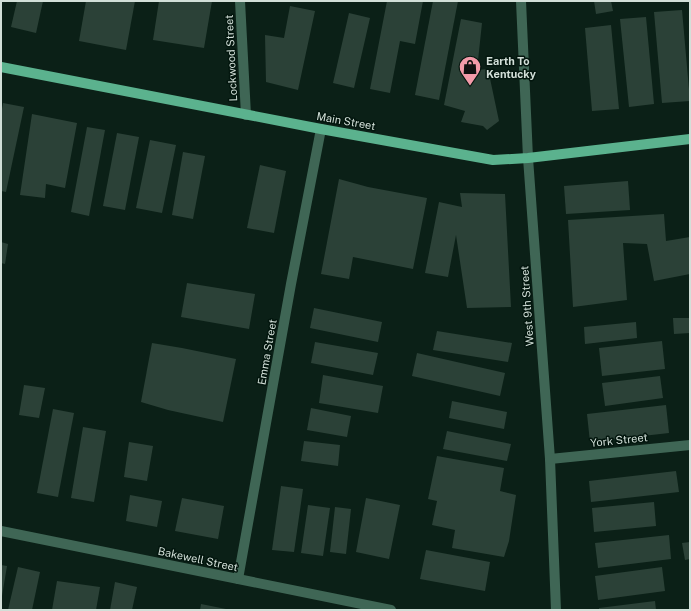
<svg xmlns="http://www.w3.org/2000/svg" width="691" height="611" viewBox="0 0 691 611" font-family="'Public Sans',sans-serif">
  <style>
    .building { fill: #2b4137 }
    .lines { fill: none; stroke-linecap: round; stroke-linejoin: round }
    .minor { stroke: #3f6655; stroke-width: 10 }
    .major { stroke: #5bb28e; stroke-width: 10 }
    .labels { text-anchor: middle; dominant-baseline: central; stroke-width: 3; stroke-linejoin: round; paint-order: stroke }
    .street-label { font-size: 11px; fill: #d2dfd8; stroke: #03160e }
    .poi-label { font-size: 11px; font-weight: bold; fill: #d2dfd8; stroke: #03160e; text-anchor: start }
  </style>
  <rect width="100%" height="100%" fill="#0b2017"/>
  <g class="building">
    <polygon points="17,1 43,1 36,33 11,27"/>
    <polygon points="86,1 135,1 126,50 79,41"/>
    <polygon points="159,1 212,1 204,48 153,40"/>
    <polygon points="387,1 423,1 415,44 400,41 390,93 370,89"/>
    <polygon points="433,1 458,1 439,100 415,95"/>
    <polygon points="594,1 611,1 613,11 596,14"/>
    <polygon points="290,6 315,11 298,90 266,82 265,35 284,38"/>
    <polygon points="682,10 690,101 662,103 654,12"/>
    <polygon points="349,13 370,18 354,88 333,83"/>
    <polygon points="646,17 654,104 629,107 620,19"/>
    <polygon points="461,19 482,23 477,70 488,69 499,121 487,130 483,126 461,122 465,111 444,105"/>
    <polygon points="611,25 619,109 592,111 585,28"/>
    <polygon points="3,103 24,107 6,192 1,191 1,115"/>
    <polygon points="32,114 77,123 65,188 46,184 45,198 20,195"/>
    <polygon points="87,127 105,130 89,216 71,212"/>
    <polygon points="117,133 139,137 125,210 103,206"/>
    <polygon points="150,140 176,145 162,213 136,208"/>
    <polygon points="183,152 205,156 193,219 172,215"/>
    <polygon points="260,165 286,171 274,233 247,228"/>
    <polygon points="339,179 368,187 427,198 413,269 353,257 349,279 321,274"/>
    <polygon points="628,181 630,210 566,214 564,186"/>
    <polygon points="460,193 505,194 511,307 467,308 456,235 448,277 425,273 439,202 462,207"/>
    <polygon points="664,214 666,241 690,237 690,274 654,281 647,244 623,243 627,300 573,307 568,220"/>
    <polygon points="1,242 8,244 5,264 1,263"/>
    <polygon points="187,283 255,294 249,329 181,317"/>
    <polygon points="314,308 382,322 378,342 310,328"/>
    <polygon points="673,318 690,318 690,333 674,334"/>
    <polygon points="636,322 637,338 585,344 584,327"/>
    <polygon points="437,331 512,343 508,362 433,350"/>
    <polygon points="662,341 665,369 602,376 599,348"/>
    <polygon points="315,342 378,353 373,375 311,363"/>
    <polygon points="152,343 182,348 236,359 223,422 168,410 141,402"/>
    <polygon points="417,353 505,373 500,396 412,376"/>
    <polygon points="323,375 383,386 378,413 319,403"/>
    <polygon points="660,376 663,398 605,406 602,383"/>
    <polygon points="24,385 45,388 39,418 19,415"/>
    <polygon points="452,401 507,412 504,429 449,418"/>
    <polygon points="666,405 669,433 590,442 587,414"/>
    <polygon points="311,408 351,416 347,437 307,430"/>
    <polygon points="53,409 74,413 58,497 37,493"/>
    <polygon points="83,427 106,431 94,502 71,498"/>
    <polygon points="447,431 511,444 507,461 443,449"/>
    <polygon points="304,441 340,445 338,466 301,461"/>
    <polygon points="129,442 153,446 147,481 124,477"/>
    <polygon points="437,456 504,468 500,491 516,495 509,541 504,557 452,548 455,530 432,525 437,501 428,499"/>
    <polygon points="676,471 679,492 591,502 589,481"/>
    <polygon points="281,486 303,489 294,552 272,550"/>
    <polygon points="130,495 162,501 157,527 126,521"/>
    <polygon points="182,498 224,506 218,539 175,531"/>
    <polygon points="366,498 400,505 389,559 356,552"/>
    <polygon points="654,502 656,526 594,532 592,508"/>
    <polygon points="308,505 330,508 323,556 301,553"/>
    <polygon points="335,507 351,509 346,554 330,552"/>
    <polygon points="669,535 671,559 598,568 595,543"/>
    <polygon points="690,542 690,559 685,560 682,543"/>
    <polygon points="426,550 490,562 485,591 420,579"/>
    <polygon points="1,565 7,566 2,596 1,596"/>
    <polygon points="18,567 40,572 32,610 8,610"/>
    <polygon points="662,567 665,591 598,600 595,576"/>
    <polygon points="57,581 100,587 96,610 52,610"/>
    <polygon points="115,582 137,587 132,610 110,610"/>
    <polygon points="655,601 656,610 599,610 599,608"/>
    <polygon points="201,604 226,609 226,610 200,610"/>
  </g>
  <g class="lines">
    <g class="minor">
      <polyline points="240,1 246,115"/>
      <polyline points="521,1 528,158 550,459 556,610"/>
      <polyline points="550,459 690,445"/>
      <polyline points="1,531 391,610"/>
      <polyline points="238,579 291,284 321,129"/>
    </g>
    <polyline class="major" points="1,67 321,129 493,160 528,158 690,139"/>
  </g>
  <defs>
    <g id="shop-pin" transform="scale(1.15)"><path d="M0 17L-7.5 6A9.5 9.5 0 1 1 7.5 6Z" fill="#f39aa9" stroke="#03160e"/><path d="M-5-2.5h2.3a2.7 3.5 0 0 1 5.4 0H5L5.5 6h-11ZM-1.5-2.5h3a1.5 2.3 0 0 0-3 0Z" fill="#111"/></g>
  </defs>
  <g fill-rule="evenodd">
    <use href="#shop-pin" x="470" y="67"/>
  </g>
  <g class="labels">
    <g class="street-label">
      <text transform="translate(231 58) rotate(-93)">Lockwood Street</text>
      <text transform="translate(346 121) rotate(10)">Main Street</text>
      <text transform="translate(527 306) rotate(-94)">West 9th Street</text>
      <text transform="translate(267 352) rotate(-80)">Emma Street</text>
      <text transform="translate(619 440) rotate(-6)">York Street</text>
      <text transform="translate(198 559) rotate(12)">Bakewell Street</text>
    </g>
    <g class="poi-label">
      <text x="486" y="61">Earth To<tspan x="486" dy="13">Kentucky</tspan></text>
    </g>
  </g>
  <rect width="691" height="611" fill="none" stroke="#d2dfd8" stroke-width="4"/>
</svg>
